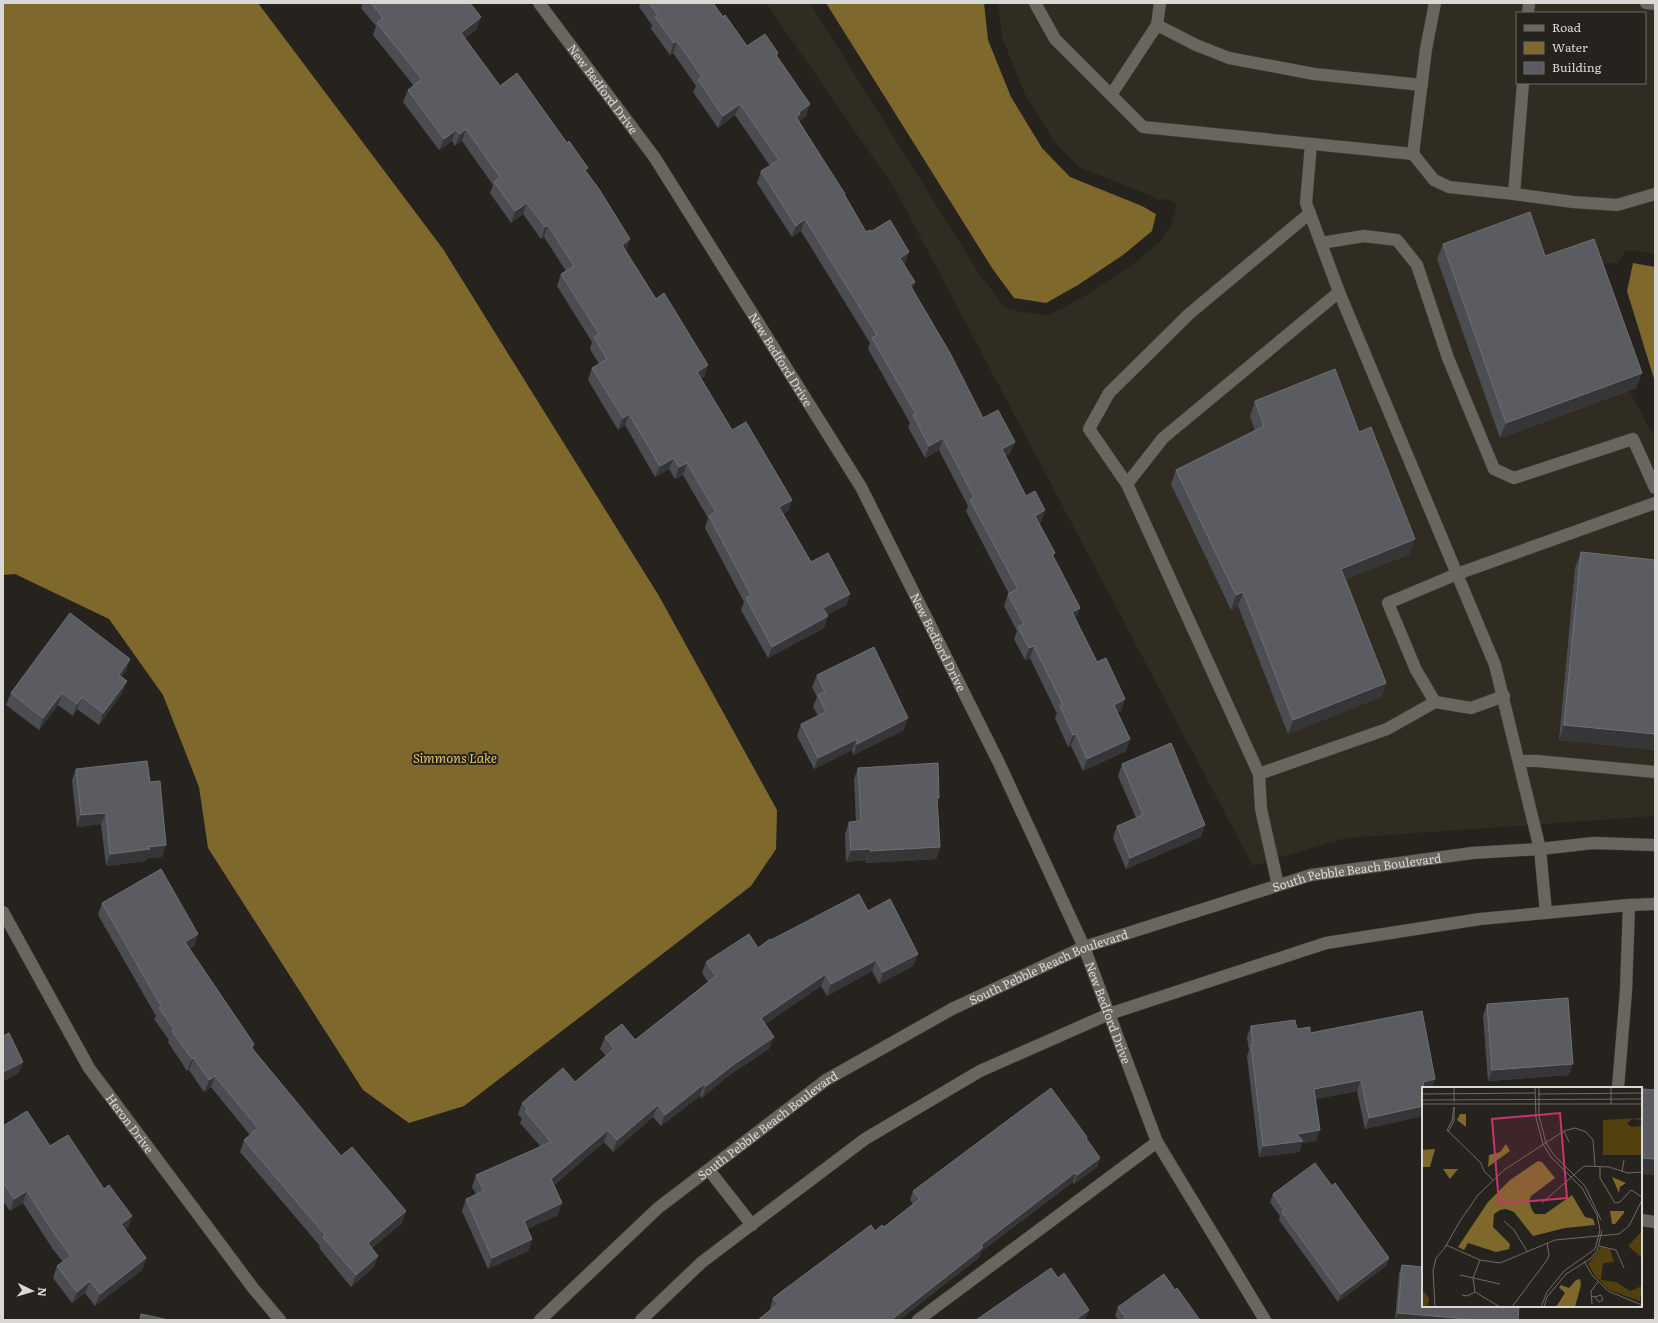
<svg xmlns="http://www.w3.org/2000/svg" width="1658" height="1323" viewBox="0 0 1658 1323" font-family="Literata,serif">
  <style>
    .built { fill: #302c21; fill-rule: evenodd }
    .water { fill: #7f682c }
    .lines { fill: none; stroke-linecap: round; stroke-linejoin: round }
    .service-casing { stroke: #403e39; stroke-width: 13 }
    .minor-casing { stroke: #403e39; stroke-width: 13 }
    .tertiary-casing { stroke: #403e39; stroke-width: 13 }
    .service { stroke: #696660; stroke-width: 12 }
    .minor { stroke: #696660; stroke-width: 12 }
    .tertiary { stroke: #696660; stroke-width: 12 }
    .wall { fill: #4c4d53 }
    .shaded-wall { fill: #363638 }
    .building { fill: #5b5c61; stroke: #6f7073 }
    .labels { text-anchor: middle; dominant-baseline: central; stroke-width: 4; stroke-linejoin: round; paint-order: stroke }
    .street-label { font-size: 12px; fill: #dad8d4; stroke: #26231e }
    .water-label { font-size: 13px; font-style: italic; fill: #e3c16a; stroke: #26231e }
    .inset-road { fill: none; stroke: #6e6b67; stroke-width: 1 }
    .view { fill: #c6356d; fill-opacity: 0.15; stroke: #c6356d; stroke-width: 2 }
    .inset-edge { fill: none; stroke: #dad8d4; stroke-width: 2 }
  </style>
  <rect width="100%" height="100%" fill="#26231e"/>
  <path class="built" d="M766 3H810L980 275 1005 307 1012 310 1044 315 1053 313 1086 295 1132 265 1162 240 1167 230 1170 228 1177 203 1166 199 1158 200 1147 194 1079 167 1054 141 1024 92 1002 37 998 3H1655V254L1636 251H1627L1623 254 1618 263 1593 264 1594 326 1651 431 1655 433V816L1345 838 1253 866 895 189ZM1517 13H1645V83H1517Z"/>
  <g class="water">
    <polygon points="3,3 258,3 443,249 659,596 777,810 776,849 751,886 464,1106 409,1123 363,1090 208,848 199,787 163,695 109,619 15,574 3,575"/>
    <polygon points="826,3 984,3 988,40 1011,97 1042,148 1070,177 1142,206 1156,214 1152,231 1123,255 1078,285 1046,303 1014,298 992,268"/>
    <polygon points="1633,263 1655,267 1655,382 1627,291"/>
  </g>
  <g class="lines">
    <g class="service-casing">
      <g id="service">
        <polyline points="1035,3 1055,39 1111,95"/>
        <polyline points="1160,3 1157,25 1111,95 1143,127 1413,154 1426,49 1435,3"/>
        <polyline points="1646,3 1655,4"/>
        <polyline points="1528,13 1529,3"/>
        <polyline points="1157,25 1196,45 1229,58 1314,74 1422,85"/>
        <polyline points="1311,144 1306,203 1339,292 1495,665 1540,849 1546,913"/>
        <polyline points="1413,154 1434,180 1449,187 1514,194 1573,202 1617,205 1655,194"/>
        <polyline points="1514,194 1523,83"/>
        <polyline points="1321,243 1364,236 1397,240 1417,265 1448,358 1494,469 1514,478 1633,439 1655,488"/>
        <polyline points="1127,484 1089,429 1109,393 1189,314 1310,213"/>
        <polyline points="1504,696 1471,708 1435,702 1416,670 1388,603 1457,574 1655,503"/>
        <polyline points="1519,761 1537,761 1655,772"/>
        <polyline points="1259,774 1387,729 1435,702"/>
        <polyline points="1278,885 1261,809 1259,774 1127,484 1163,438 1339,292"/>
        <polyline points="1618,1088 1626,991 1629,905"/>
        <polyline points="1641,1220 1655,1222"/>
        <polyline points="918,1320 1157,1142"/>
      </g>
    </g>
    <g class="minor-casing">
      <g id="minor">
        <path id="s1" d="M539 3 655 158 861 487 999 763 1084 947 1157 1142 1265 1320"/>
        <path id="s2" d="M3 912 89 1068 253 1288 280 1320"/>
      </g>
    </g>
    <g class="tertiary-casing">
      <g id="tertiary">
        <polyline points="709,1170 752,1225"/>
        <path id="s3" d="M540 1320 658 1208 826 1080 952 1009 1084 947 1311 875 1472 853 1540 849 1593 843 1655 845"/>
        <polyline points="641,1320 702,1262 865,1139 980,1071 1109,1014 1326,943 1480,919 1629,905 1655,904"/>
      </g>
    </g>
    <use href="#service" class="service"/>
    <use href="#minor" class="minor"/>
    <use href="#tertiary" class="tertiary"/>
  </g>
  <g class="wall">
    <polygon points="362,3 470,3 477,29 465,38 500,86 587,172 626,251 656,299 708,365 704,377 701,378 732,430 792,500 788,511 783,514 811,562 850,594 846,605 827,615 824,628 768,658 741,610 744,602 705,528 708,518 683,475 675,479 669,469 655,477 625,425 618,430 588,380 592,368 599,364 590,349 592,342 557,286 561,274 566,271 544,237 541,239 523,214 511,223 490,193 493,185 462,141 455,146 452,141 439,150 403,102 408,90 414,86 373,35 376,26 361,8"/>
    <polygon points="641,3 713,3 723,17 747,46 778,53 777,56 806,116 799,121 844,195 866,232 872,231 905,264 904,265 912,289 983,418 1010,454 1005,456 1026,496 1045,510 1041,522 1039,523 1055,553 1053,556 1080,608 1075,620 1097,662 1125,699 1121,711 1117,713 1130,739 1126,751 1083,771 1071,746 1068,747 1055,718 1057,714 1030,658 1025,660 1014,639 1017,631 1004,606 1008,594 1009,594 966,511 968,506 939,450 925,458 908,427 910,423 868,349 870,343 801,231 792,237 757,183 761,171 770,166 735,115 718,128 693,92 696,86 673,53 670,55 651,29 652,25 639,7"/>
    <polygon points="1443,244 1545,256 1642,373 1636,388 1500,438 1437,259"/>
    <polygon points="1255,401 1359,432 1410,554 1346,579 1386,683 1381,697 1288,734 1238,606 1231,610 1171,484 1176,470 1255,431 1250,416"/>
    <polygon points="1581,552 1655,560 1655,750 1559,740 1575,568"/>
    <polygon points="130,659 126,671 121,677 122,693 99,725 77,709 73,716 58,705 39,730 6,705 11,693"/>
    <polygon points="817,675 904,730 853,755 852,750 814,769 797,736 801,724 818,716 813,707 817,697 812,687"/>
    <polygon points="1122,764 1201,837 1126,869 1113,838 1117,826 1136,818 1118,776"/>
    <polygon points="858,768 937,803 940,847 936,859 866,863 866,860 846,862 845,834 849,822 856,822 854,779"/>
    <polygon points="76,769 150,782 162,857 147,858 146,861 106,866 101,824 77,827 72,780"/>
    <polygon points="102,903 198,934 194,946 189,949 254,1044 253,1049 341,1156 406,1211 402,1223 372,1248 374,1267 351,1287 319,1248 320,1246 240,1152 244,1140 250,1135 211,1087 204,1092 189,1070 187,1071 168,1042 169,1040 154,1019 156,1016 98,915"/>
    <polygon points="868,911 918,954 913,966 879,984 872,971 827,996 821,986 765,1024 769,1049 728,1076 702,1098 700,1096 661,1126 653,1117 613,1152 604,1142 554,1185 558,1215 527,1229 532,1239 528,1251 488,1269 462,1211 466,1199 476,1194 472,1187 476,1175 541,1147 520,1123 522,1119 518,1114 522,1103 575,1082 606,1056 600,1049 605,1037 635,1040 708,982 702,973 706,962 758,948 771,940"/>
    <polygon points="1487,1004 1569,1075 1488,1081 1483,1016"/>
    <polygon points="1251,1026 1297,1029 1310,1033 1423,1088 1423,1116 1365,1129 1357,1091 1316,1099 1316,1141 1302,1143 1299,1152 1259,1157 1247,1056 1249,1051 1247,1037"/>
    <polygon points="1643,1089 1655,1175 1641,1174 1641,1095"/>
    <polygon points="3,1126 50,1146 104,1189 132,1216 128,1228 125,1230 146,1258 142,1270 95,1306 85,1293 72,1303 53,1278 57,1266 63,1262 52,1248 23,1203 10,1211 3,1201"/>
    <polygon points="1086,1139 1100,1158 1097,1167 1074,1184 1073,1182 982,1251 980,1256 977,1259 899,1320 758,1320 771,1309 770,1308 773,1298 875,1231 884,1227 913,1204 910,1200 913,1191"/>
    <polygon points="1332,1186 1389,1258 1386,1266 1338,1302 1279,1220 1280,1216 1270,1202 1273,1194"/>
    <polygon points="1402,1265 1518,1320 1395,1320 1399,1273"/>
    <polygon points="1175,1290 1200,1320 1118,1320 1115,1315 1118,1307"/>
  </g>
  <g class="shaded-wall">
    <polygon points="481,17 477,29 457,45 461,33"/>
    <polygon points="677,41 673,53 670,55 674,43"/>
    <polygon points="740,104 735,115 718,128 723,116"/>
    <polygon points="810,104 806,116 798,122 796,117 799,112"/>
    <polygon points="466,129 462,141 455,146 460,134"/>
    <polygon points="456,130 452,141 439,150 444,139"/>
    <polygon points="527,203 523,214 511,223 515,211"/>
    <polygon points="805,219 801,231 792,237 796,226"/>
    <polygon points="548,225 544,237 541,239 545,227"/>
    <polygon points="630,239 626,251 618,256 622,245"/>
    <polygon points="909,252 905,264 896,270 900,258"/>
    <polygon points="915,282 911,294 910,285"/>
    <polygon points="708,365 704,377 693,383 697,372"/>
    <polygon points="1642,373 1636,388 1500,438 1506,423"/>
    <polygon points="629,414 625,425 618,430 623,418"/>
    <polygon points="943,438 939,450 925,458 929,446"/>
    <polygon points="1015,442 1010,454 997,461 1002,449"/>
    <polygon points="674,458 669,469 655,477 660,466"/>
    <polygon points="687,463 683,475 675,479 679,467"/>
    <polygon points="792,500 788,511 775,519 779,507"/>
    <polygon points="1045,510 1041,522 1031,528 1035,516"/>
    <polygon points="1415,539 1410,554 1336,583 1341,569"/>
    <polygon points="1243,592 1238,606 1231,610 1236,595"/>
    <polygon points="850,594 846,605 819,620 823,608"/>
    <polygon points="1080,608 1075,620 1072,612"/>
    <polygon points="828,616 824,628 768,658 772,647"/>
    <polygon points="1034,646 1030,658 1025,660 1029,648"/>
    <polygon points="130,659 126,671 114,687 119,675"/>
    <polygon points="127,681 122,693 99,725 103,713"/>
    <polygon points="1386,683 1381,697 1288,734 1293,720"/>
    <polygon points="62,693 58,705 39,730 43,718"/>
    <polygon points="82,697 77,709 73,716 77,704"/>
    <polygon points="1125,699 1121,711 1109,717 1114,705"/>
    <polygon points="908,718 904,730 853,755 857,744"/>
    <polygon points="1564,725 1655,734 1655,750 1559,740"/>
    <polygon points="1076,734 1071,746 1068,747 1073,735"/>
    <polygon points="857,739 852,750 814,769 818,758"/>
    <polygon points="1130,739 1126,751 1083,771 1087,759"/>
    <polygon points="106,813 101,824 77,827 81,815"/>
    <polygon points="1205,825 1201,837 1126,869 1130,858"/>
    <polygon points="166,845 162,857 147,858 146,861 106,866 110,854 148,847"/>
    <polygon points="940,847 936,859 866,863 870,851"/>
    <polygon points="871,849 866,860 846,862 851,850"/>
    <polygon points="198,934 194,946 180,954 185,942"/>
    <polygon points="918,954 913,966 879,984 883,972"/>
    <polygon points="876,960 872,971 827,996 831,984"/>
    <polygon points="826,974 821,986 756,1030 761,1018"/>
    <polygon points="774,1037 769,1049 728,1076 702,1098 706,1086 733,1065"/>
    <polygon points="194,1058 189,1070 187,1071 192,1059"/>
    <polygon points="23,1062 19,1073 3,1082 3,1072"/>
    <polygon points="1573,1064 1569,1075 1488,1081 1492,1070"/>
    <polygon points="215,1076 211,1087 204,1092 209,1080"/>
    <polygon points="1435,1079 1432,1088 1423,1088 1423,1082"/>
    <polygon points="1361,1080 1357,1091 1310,1100 1314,1089"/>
    <polygon points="704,1084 700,1096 661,1126 665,1115"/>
    <polygon points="658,1105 653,1117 613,1152 617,1140"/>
    <polygon points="1423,1106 1423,1116 1365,1129 1369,1118"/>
    <polygon points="608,1130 604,1142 547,1190 551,1179"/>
    <polygon points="1320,1130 1316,1141 1302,1143 1299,1152 1259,1157 1263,1146 1297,1134"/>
    <polygon points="1100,1158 1097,1167 1074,1184 1077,1175"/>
    <polygon points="1641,1158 1655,1159 1655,1175 1641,1174"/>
    <polygon points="1076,1172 1073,1182 982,1251 980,1256 977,1259 899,1320 891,1320 981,1245"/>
    <polygon points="27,1191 23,1203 10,1211 14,1199"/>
    <polygon points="562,1203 558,1215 519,1233 524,1221"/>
    <polygon points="406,1211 402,1223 363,1255 368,1243"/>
    <polygon points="132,1216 128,1228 117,1236 121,1224"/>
    <polygon points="532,1239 528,1251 488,1269 492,1258"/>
    <polygon points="378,1256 374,1267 351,1287 356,1275"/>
    <polygon points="146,1258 142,1270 95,1306 100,1294"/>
    <polygon points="1389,1258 1386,1266 1338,1302 1341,1294"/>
    <polygon points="90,1281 85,1293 72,1303 77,1292"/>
    <polygon points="1089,1310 1086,1318 1083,1320 1075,1320"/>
    <polygon points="1398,1313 1479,1320 1395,1320"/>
  </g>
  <g class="building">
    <polygon points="371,3 470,3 481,17 461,33 500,86 517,73 567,143 569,141 588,168 585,170 599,189 630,239 622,245 656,299 664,293 708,365 697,372 732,430 746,422 792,500 779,507 811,562 828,553 850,594 823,608 828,616 772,647 746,598 751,595 709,516 716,512 687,463 679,467 674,458 660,466 629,414 623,418 592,368 607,359 594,337 599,334 561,274 574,266 548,225 545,227 527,203 515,211 494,182 500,177 466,129 460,134 456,130 444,139 408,90 422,79 377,23 383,18"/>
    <polygon points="649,3 713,3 723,17 725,15 747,46 765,34 778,53 776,55 810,104 799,112 800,114 796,117 845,194 844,194 866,232 870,230 872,231 890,220 909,252 900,258 915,282 910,285 950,353 983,418 998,410 1015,442 1002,449 1026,496 1035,491 1045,510 1035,516 1055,553 1052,554 1080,608 1072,612 1097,662 1106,658 1125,699 1114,705 1130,739 1087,759 1076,734 1073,735 1060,706 1063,705 1034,646 1029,648 1018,627 1024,624 1008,594 1018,589 970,500 974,497 943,438 929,446 913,415 916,414 872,338 877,335 805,219 796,226 761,171 779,160 740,104 723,116 698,80 702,77 677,41 674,43 655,17 658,15"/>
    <polygon points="1530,212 1545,256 1594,239 1642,373 1506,423 1443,244"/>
    <polygon points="1335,369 1359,432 1371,427 1415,539 1341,569 1386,683 1293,720 1243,592 1236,595 1176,470 1264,426 1255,401"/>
    <polygon points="1581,552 1655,560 1655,734 1564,725"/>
    <polygon points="70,613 130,659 119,675 127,681 103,713 82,697 77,704 62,693 43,718 11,693"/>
    <polygon points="874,647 908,718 857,744 857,739 818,758 801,724 826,712 818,695 825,692 817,675"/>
    <polygon points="1171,743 1205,825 1130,858 1117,826 1143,815 1122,764"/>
    <polygon points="147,761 150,782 160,781 166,845 148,847 150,849 110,854 106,813 81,815 76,769"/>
    <polygon points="938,763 939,798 937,798 940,847 870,851 871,849 851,850 849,822 861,821 858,768"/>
    <polygon points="161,869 198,934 185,942 254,1044 251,1047 341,1156 352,1147 406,1211 368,1243 378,1256 356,1275 323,1237 325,1235 244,1140 258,1128 215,1076 209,1080 194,1058 192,1059 172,1031 174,1029 159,1008 161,1006 102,903"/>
    <polygon points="859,894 868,911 890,899 918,954 883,972 876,960 831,984 826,974 761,1018 774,1037 733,1065 706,1086 704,1084 665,1115 658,1105 617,1140 608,1130 551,1179 562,1203 524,1221 532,1239 492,1258 466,1199 484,1191 476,1175 551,1142 525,1111 528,1109 522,1103 563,1068 575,1082 614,1049 605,1037 622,1024 635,1040 716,976 706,962 749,934 758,948 770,939 771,940"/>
    <polygon points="1568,998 1573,1064 1492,1070 1487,1004"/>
    <polygon points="1422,1011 1435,1079 1423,1082 1424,1088 1423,1088 1423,1106 1369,1118 1361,1080 1314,1089 1320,1130 1297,1134 1303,1141 1263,1146 1251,1045 1253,1045 1251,1026 1295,1020 1297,1029 1310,1027 1310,1033"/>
    <polygon points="9,1033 23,1062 3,1072 3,1036"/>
    <polygon points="1051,1088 1087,1137 1086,1138 1100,1158 1077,1175 1076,1172 981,1245 983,1247 980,1250 891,1320 758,1320 778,1304 773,1298 871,1225 875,1231 882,1225 884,1227 920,1199 913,1191"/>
    <polygon points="1643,1089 1655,1090 1655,1159 1641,1158 1641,1114"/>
    <polygon points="27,1111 50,1146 68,1135 104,1189 109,1185 132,1216 121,1224 146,1258 100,1294 90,1281 77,1292 57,1266 71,1256 56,1236 27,1191 14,1199 3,1182 3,1126"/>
    <polygon points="1315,1163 1332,1186 1335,1183 1389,1258 1341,1294 1282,1212 1284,1210 1273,1194"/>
    <polygon points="1402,1265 1423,1267 1423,1306 1519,1306 1518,1320 1479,1320 1398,1313"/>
    <polygon points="1051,1268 1058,1278 1064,1273 1089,1310 1075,1320 976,1320"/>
    <polygon points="1164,1274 1175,1290 1177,1288 1200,1320 1127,1320 1118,1307"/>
    <polygon points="141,1314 169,1320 140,1320"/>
  </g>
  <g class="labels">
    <g class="street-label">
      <text stroke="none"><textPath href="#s1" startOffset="107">New Bedford Drive</textPath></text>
      <text stroke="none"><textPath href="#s1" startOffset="431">New Bedford Drive</textPath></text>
      <text stroke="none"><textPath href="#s1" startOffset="755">New Bedford Drive</textPath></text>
      <text stroke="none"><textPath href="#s3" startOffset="948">South Pebble Beach Boulevard</textPath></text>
      <text stroke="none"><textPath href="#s3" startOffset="624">South Pebble Beach Boulevard</textPath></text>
      <text stroke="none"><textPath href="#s1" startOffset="1163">New Bedford Drive</textPath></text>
      <text stroke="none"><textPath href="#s2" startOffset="247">Heron Drive</textPath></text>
      <text stroke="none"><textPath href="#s3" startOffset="300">South Pebble Beach Boulevard</textPath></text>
    </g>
    <g class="water-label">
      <text x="455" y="757">Simmons Lake</text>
    </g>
  </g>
  <g transform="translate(1422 1087)">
    <rect width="220" height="220" fill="#26231e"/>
    <path d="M220 31V33L210 32 205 36 209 40 220 39V68H181V33ZM220 144V171L206 159ZM179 160 188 162 192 175 181 176 179 193 194 195 208 204 220 199 218 214 187 203 173 189 166 177ZM0 203 7 211 6 220H0Z" fill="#52400e"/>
    <path d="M38 27H44V40L35 33ZM84 57 88 64 66 80 67 68 78 65ZM13 62 8 80H0V63ZM116 74 120 75 133 91 109 109 107 114 110 123 113 127H123L150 108 163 130 171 132 173 138 143 141 111 149 92 125 84 122 78 123 72 127 71 140 88 157 87 162 74 165 46 156 42 163 36 160 66 115 88 93ZM21 82H36L28 92ZM190 90 204 96 198 100 197 106ZM188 124H202V126L193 137H190ZM158 192 159 198 153 220H134L143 206 137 200 139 198 147 201 154 193Z" fill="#7f682c"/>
    <path class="inset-road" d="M113 0 114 31 121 57 129 70 160 101 175 128 178 143 173 162 142 184 125 205 119 220M117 0V29L124 56 132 68 163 99 179 133M189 0V17M0 7 113 6M116 7 220 6M0 13 220 12M32 15V0M0 17H220M142 44 147 55M26 45 32 34V20L30 34 25 43 59 76 62 84 71 93M178 79V91L193 116 198 115 209 103 220 110M200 85 202 73M120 116 162 79 187 80 206 86 220 85M82 134 92 143 105 164M24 158 58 173 78 176 133 153 197 147 207 139 220 113M177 159 194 163 202 181M58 173 51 191 53 205 78 220M162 174 170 188 186 204 220 218M38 188 78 197M40 208 45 209 53 205M169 209 173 210 177 215 181 213 179 208 173 210M170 217 169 204 176 195M13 220 11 184 14 171 22 162 38 134 56 108 82 83 142 44 153 41 164 45 171 53 173 79M90 220 125 173 127 168 125 156M122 220 125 210 144 187 168 172 175 164 180 144"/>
    <path class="view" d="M138 26 145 111 77 117 70 32Z"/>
    <rect width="220" height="220" class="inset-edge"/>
  </g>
  <rect width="1658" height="1323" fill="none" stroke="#dad8d4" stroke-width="8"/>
  <rect x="1516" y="12" width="130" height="72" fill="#26231e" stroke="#6e6b67"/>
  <rect x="1524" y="25" width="20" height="6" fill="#696660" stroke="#6e6b67"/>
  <text x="1552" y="32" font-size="12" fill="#dad8d4">Road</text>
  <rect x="1524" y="42" width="20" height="12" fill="#7f682c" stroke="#6e6b67"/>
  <text x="1552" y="52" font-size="12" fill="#dad8d4">Water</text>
  <rect x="1524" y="62" width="20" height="12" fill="#5b5c61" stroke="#6e6b67"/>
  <text x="1552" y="72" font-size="12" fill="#dad8d4">Building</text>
  <g transform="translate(32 1291) rotate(95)" stroke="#26231e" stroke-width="3" paint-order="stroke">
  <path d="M0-3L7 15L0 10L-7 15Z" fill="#dad8d4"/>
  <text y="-6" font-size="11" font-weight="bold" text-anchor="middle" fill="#dad8d4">N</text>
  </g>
</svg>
